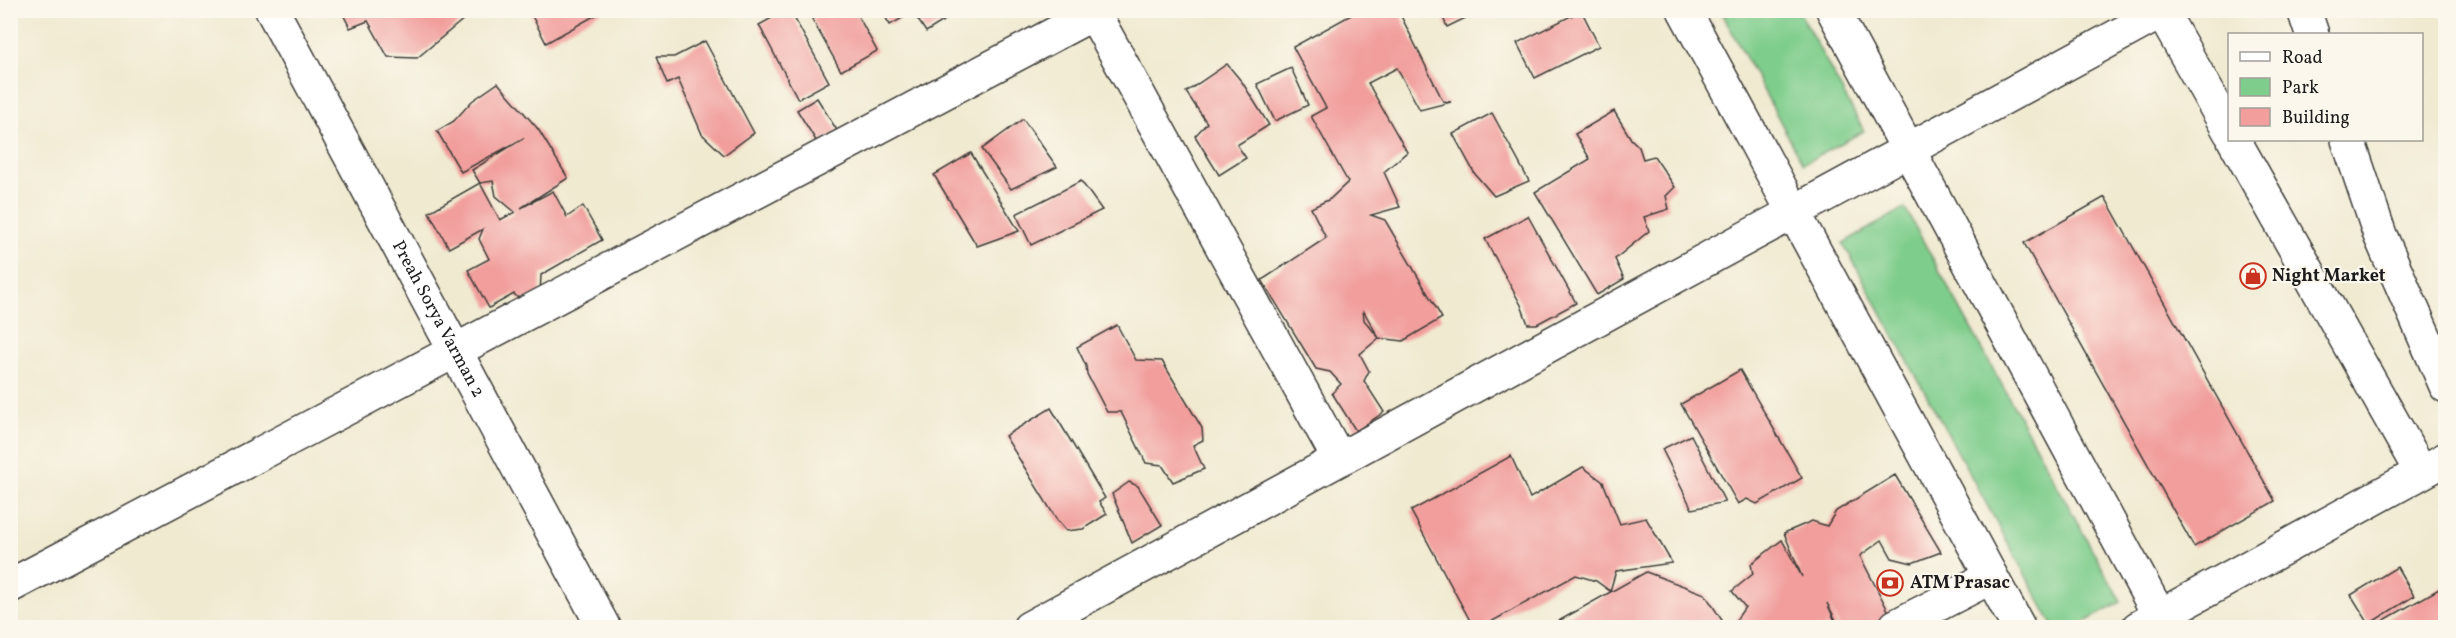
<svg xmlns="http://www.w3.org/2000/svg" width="2456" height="638" viewBox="0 0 2456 638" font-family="Vollkorn,serif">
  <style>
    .green { fill: #7fcd8c; stroke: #4e7454; stroke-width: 1.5 }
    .building { fill: #f19e9c; fill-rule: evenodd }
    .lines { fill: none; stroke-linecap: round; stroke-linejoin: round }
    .minor-casing { stroke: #3c3b37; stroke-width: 36 }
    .minor { stroke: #fff; stroke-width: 33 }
    .labels { text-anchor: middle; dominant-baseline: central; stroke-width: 4.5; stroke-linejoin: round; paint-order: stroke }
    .poi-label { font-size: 18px; font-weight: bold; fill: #1c1c1c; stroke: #fbf7ec; text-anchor: start }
    .street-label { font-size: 18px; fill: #1c1c1c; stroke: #fbf7ec }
  </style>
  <rect width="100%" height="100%" fill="#fbf7ec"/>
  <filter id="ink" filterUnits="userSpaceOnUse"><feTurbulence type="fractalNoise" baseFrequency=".0167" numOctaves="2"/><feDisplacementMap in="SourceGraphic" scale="12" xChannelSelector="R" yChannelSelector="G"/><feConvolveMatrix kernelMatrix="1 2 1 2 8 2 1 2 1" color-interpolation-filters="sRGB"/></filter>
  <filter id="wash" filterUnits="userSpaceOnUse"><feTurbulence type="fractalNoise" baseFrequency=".008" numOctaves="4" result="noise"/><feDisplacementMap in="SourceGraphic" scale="24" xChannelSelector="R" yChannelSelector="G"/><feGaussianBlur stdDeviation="1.35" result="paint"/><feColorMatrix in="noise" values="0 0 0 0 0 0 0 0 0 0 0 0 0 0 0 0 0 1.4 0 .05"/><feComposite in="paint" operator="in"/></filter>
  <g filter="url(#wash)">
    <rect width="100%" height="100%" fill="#f0ead1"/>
    <g class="green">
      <polygon points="1721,11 1799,11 1864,131 1803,164"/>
      <polygon points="1905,208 2121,602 2076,627 2054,627 1843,243"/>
    </g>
    <g id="blocks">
      <g class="building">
        <polygon points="341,10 470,10 471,13 417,58 388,57 368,21 350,28"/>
        <polygon points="529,10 605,10 546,43"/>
        <polygon points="786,10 790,10 829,82 798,99 759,25"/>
        <polygon points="828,10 855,10 877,51 841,71 812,19"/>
        <polygon points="881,10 961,10 926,32 913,12 890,25"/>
        <path d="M1360 10H1398L1443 101 1451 102 1420 110 1397 68 1368 83 1407 152 1384 172 1400 207 1371 215 1385 220 1442 318 1403 341 1379 338 1360 354 1369 371 1364 381 1384 412 1356 431 1332 393 1341 384 1330 372 1316 369 1262 280 1326 238 1311 208 1330 199 1348 182 1311 116 1326 108 1293 47ZM1363 310 1379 338 1364 320Z"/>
        <polygon points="1440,10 1482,10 1447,27"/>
        <polygon points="1576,10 1581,10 1599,46 1535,78 1517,43 1573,15"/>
        <polygon points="705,41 754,133 724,155 702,134 678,79 667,84 656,57 674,57"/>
        <polygon points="1227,64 1242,82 1269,125 1237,145 1246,158 1219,175 1195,136 1207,123 1186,92"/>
        <polygon points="1291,68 1308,105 1275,121 1257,84"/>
        <path d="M498 83 538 129 568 178 521 208 553 191 567 217 583 206 602 240 541 275 540 294 521 301 514 294 489 308 468 270 489 259 479 239 483 229 449 248 429 212 480 183 472 170 524 138 461 172 437 131 454 121 472 101ZM493 181 496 196 515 212 500 220 480 183Z"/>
        <polygon points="817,98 838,132 818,144 797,110"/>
        <polygon points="1614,111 1631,139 1639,147 1643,159 1654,156 1675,187 1666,196 1669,209 1644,217 1649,231 1615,259 1624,279 1597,295 1535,192 1590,159 1575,134"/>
        <polygon points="1492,113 1529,181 1494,196 1475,174 1453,134"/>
        <polygon points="1023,119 1057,167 1011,189 982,149"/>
        <polygon points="971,153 1019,231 977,246 934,175"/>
        <polygon points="1081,181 1102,210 1031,245 1016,214"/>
        <polygon points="2105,197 2275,501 2194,547 2024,243"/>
        <polygon points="1528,216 1576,303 1537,324 1528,324 1521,305 1485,239"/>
        <polygon points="1117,325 1136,360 1162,361 1202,428 1203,440 1193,445 1204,469 1173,482 1162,465 1146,463 1121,412 1107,412 1087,374 1086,366 1077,347"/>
        <polygon points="1740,370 1802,478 1757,504 1747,499 1738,504 1681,404"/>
        <polygon points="1051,408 1105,498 1099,502 1107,514 1083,529 1066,531 1057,520 1005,436"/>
        <polygon points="1691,435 1725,502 1692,509 1662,449"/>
        <polygon points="1511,456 1530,498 1583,467 1603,482 1620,524 1646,518 1672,563 1616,571 1610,591 1596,581 1576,575 1480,628 1474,628 1411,511"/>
        <polygon points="1895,475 1941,552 1912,563 1892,558 1882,540 1860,556 1897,628 1840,628 1827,603 1838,628 1736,628 1734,623 1745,607 1732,591 1753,574 1751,564 1782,540 1802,577 1784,533 1812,521 1827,526 1836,511"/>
        <polygon points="1129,482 1138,486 1162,525 1132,543 1112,494"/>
        <polygon points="2397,567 2414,596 2369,624 2351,595"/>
        <polygon points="1646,572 1705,594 1727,628 1546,628"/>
        <polygon points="2446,585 2446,628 2370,628"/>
      </g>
    </g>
  </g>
  <g filter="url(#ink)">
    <use href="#blocks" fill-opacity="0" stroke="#3c3b37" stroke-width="1.5"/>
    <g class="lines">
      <g class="minor-casing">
        <g id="minor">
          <path id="s1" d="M272 10 604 628"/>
          <polyline points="1092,10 1339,459"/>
          <polyline points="1684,10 2019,628"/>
          <polyline points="1833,10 2166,628"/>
          <polyline points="2304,10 2312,34"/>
          <polyline points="2162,12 2230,132"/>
          <polyline points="2234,140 2421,472"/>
          <polyline points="2348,140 2380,235 2446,386"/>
          <polyline points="10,586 1100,10"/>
          <polyline points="1896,626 1991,577"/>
          <polyline points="1029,628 2165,10"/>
          <polyline points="2138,628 2446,459"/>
        </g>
      </g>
      <use href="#minor" class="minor"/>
    </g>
  </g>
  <defs>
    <g id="shop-ring" transform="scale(1.35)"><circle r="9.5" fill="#fbf7ec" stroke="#c8321e" stroke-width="1.5"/><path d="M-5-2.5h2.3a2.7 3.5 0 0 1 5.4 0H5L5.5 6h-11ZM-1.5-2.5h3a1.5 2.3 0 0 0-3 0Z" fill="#c8321e"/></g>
    <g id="bank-ring" transform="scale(1.35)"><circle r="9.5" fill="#fbf7ec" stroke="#c8321e" stroke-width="1.5"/><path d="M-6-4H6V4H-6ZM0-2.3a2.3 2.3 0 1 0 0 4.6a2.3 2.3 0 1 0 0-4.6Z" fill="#c8321e"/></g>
  </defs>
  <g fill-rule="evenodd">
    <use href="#shop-ring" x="2253" y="276"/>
    <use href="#bank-ring" x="1890" y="583"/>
  </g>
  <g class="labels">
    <g class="poi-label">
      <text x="2272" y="276">Night Market</text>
      <text x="1910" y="583">ATM Prasac</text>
    </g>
    <g class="street-label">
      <text stroke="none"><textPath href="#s1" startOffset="351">Preah Sorya Varman 2</textPath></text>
    </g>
  </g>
  <rect width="2456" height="638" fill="none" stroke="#fbf7ec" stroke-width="36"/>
  <rect x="2228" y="33" width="195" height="108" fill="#fbf7ec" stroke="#a29f99" stroke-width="1.5"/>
  <rect x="2240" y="52" width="30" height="9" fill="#ffffff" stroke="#a29f99" stroke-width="1.5"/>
  <text x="2282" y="63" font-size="18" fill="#1c1c1c">Road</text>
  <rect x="2240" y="78" width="30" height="18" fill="#7fcd8c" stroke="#a29f99" stroke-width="1.5"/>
  <text x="2282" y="93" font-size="18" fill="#1c1c1c">Park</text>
  <rect x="2240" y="108" width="30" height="18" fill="#f19e9c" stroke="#a29f99" stroke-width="1.5"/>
  <text x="2282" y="123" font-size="18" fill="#1c1c1c">Building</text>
</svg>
